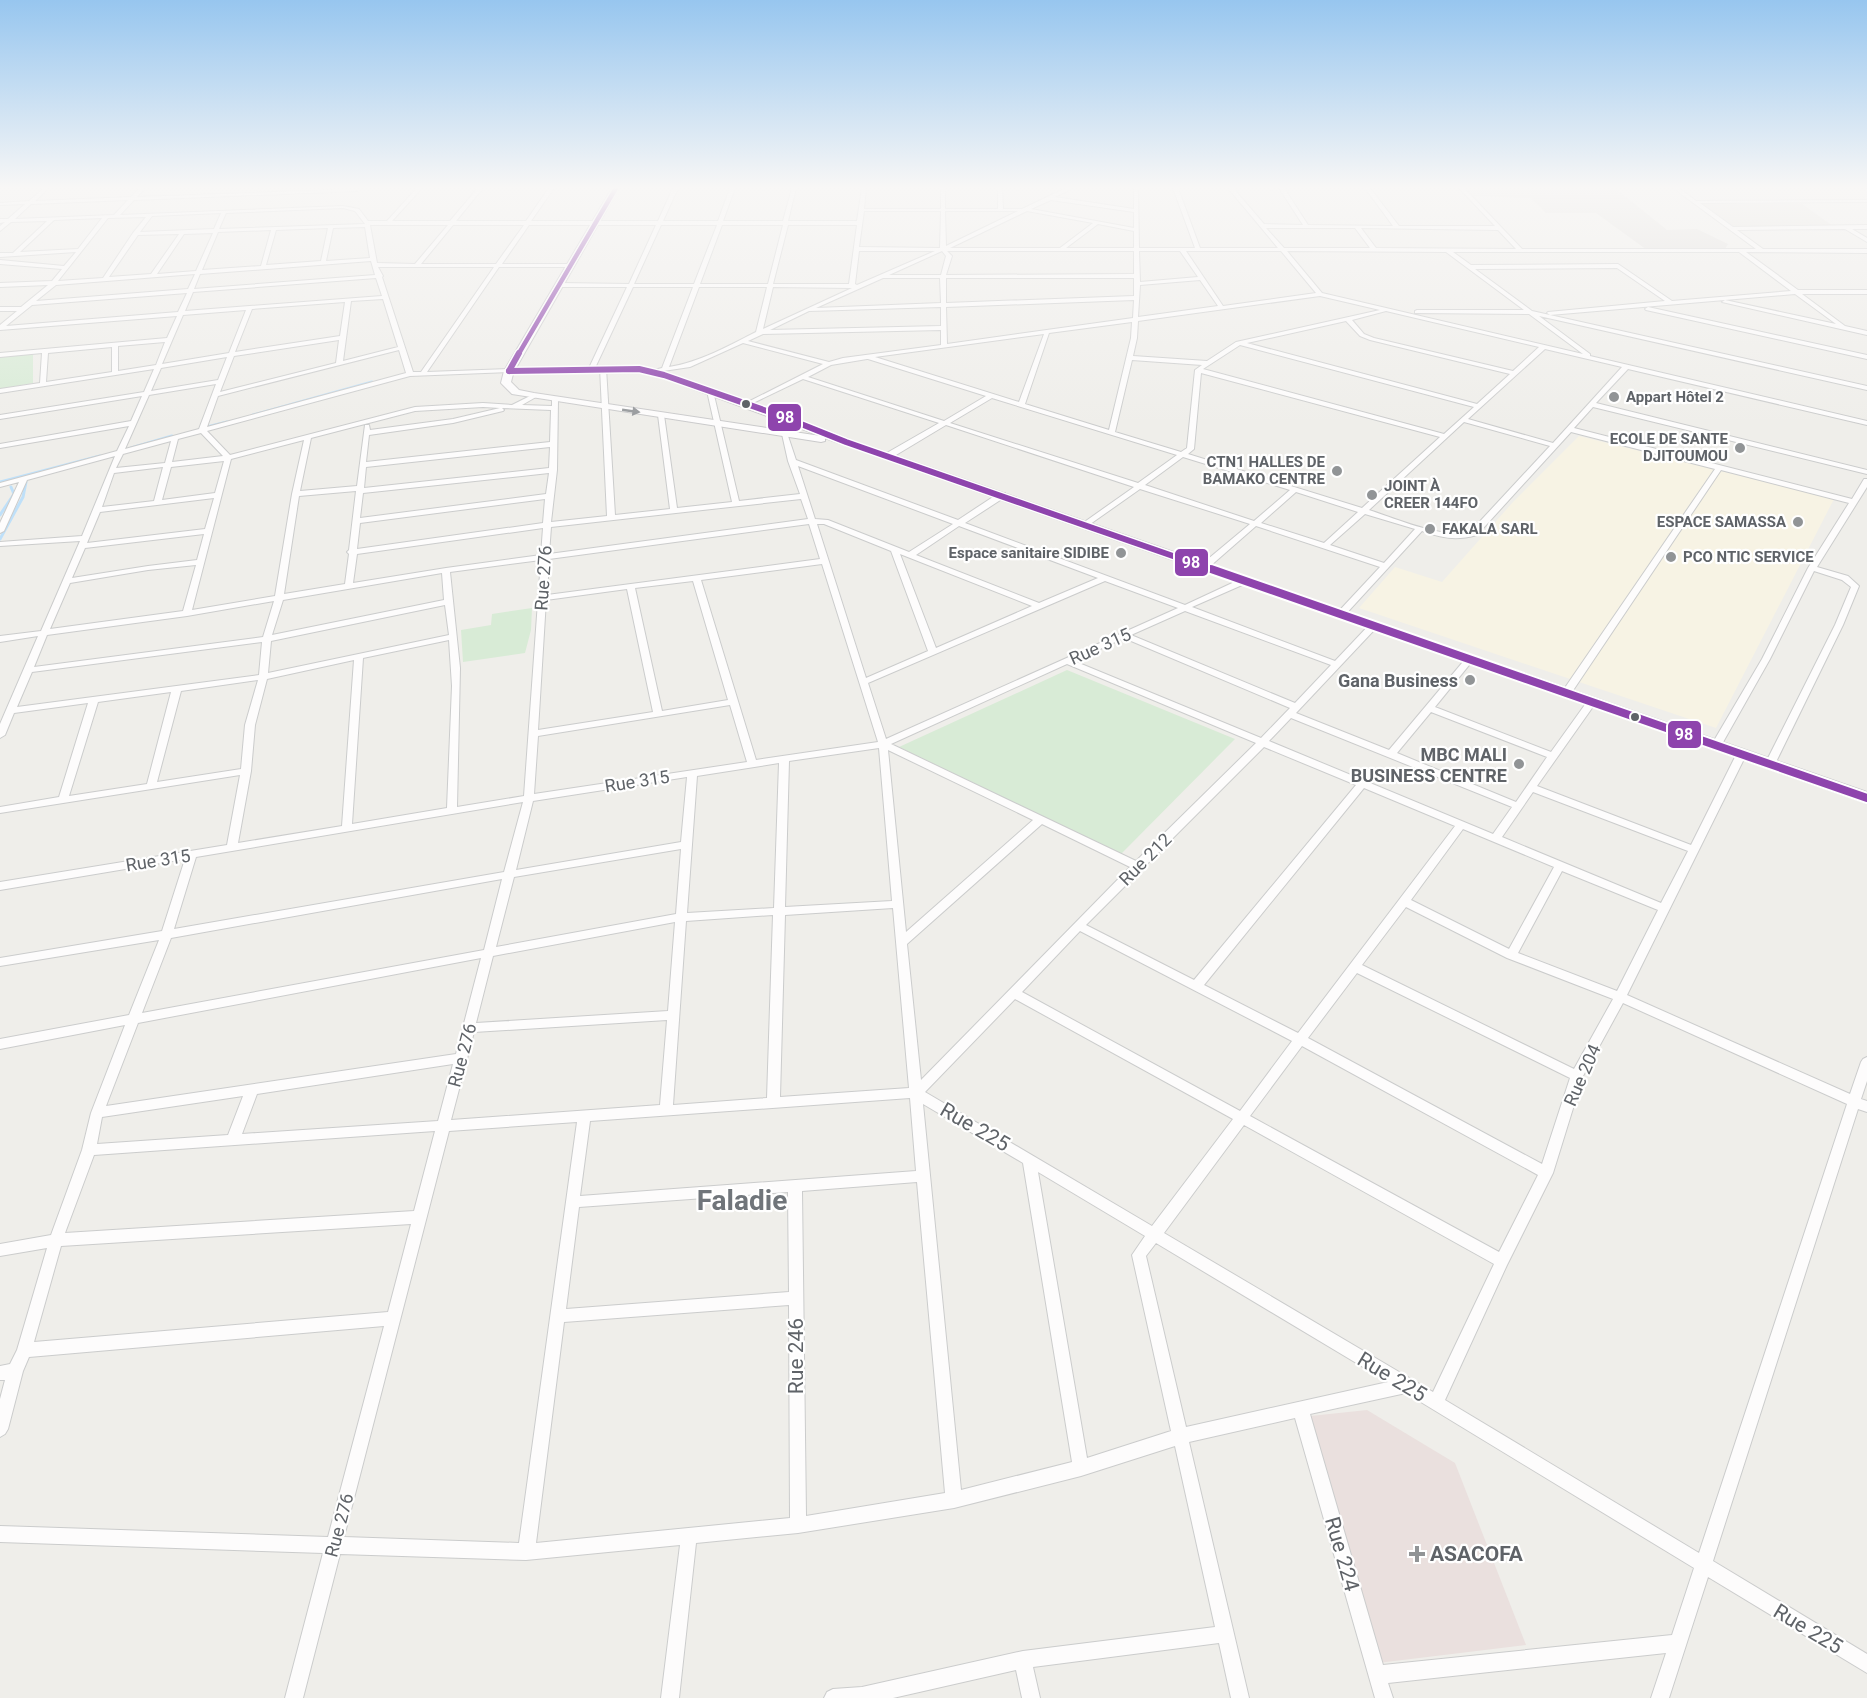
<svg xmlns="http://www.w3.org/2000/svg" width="1867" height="1698" viewBox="0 0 1867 1698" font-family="Roboto,sans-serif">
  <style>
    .commercial { fill: #f7f3e4 }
    .industrial { fill: #dfddda }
    .education { fill: #e2e0da }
    .medical { fill: #eae0de }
    .green { fill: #d8ebd6 }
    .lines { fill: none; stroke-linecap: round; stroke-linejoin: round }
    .stream { stroke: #bfe0f9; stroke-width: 3 }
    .minor-casing { stroke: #cbcccc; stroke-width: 2 }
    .secondary-casing { stroke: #cacacb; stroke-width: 2 }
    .minor { fill: #fdfcfc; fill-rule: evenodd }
    .secondary { fill: #fdfcfc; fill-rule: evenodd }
    .bus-1-far2-casing { stroke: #fff; stroke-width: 7 }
    .bus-1-far1-casing { stroke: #fff; stroke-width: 9 }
    .bus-1-casing { stroke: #fff; stroke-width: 12 }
    .bus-1-far2 { stroke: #8e44ad; stroke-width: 4.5 }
    .bus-1-far1 { stroke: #8e44ad; stroke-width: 6 }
    .bus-1 { stroke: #8e44ad; stroke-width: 8 }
    .oneway { fill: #96999c }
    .poi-dot { fill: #919496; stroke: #fff; stroke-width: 2 }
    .bus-dot { fill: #5f6368; stroke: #fff; stroke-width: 2 }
    .labels { text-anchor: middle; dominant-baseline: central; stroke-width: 4.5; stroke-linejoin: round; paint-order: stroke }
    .far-poi-label { font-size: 15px; font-weight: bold; fill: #5f6368; stroke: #fff; text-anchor: start }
    .street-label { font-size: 18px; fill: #5f6368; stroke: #fff }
    .poi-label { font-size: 18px; font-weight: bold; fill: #5f6368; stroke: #fff; text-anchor: end }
    .near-street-label { font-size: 21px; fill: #5f6368; stroke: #fff }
    .near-poi-label { font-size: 21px; font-weight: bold; fill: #5f6368; stroke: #fff; text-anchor: start }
    .near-district-label { font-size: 28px; font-weight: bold; fill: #70757a; stroke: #fff }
    .line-badge { stroke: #fff; stroke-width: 2 }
    .badge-label { font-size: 16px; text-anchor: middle; font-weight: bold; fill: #fff }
  </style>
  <rect width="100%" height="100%" fill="#efeeea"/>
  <polygon class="commercial" points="1579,436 1834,499 1716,728 1359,608 1395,567 1442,582 1513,502"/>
  <polygon class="industrial" points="1454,188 1615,188 1667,230 1697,229 1728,244 1725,249 1647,250 1596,213 1546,213 1531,198 1467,196"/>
  <polygon class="education" points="1701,204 1802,204 1833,226 1734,227"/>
  <polygon class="medical" points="1367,1410 1455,1463 1526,1645 1378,1663 1301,1417"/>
  <g class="green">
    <polygon points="33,354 33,383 0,389 0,356"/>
    <polygon points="532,608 531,630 525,653 463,662 461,630 491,625 492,614"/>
    <polygon points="1067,670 1235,739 1121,854 899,747"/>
  </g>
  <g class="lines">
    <g class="stream">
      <polyline points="253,415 372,382"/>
      <polyline points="203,428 227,422"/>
      <polyline points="131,448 172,436"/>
      <polyline points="0,482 100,456"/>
      <polyline points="0,515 14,494 11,487"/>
      <polyline points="0,539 23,497 26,482"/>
    </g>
    <g class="minor-casing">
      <g id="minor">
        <path d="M44 188H49L35 201 131 197 140 188H145L137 197 355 189 357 191 134 200 120 215 343 206 359 209 368 221H387L417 188H422L392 221H450L478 188H483L456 221H526L549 188H554L531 221H658L673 188H678L663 221H718L730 188H735L723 221H783L792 188H796L788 221H857L862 188H866L864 209H941V188H945V209H998V188H1002L1003 209H1022L1066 188H1073L1055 197 1134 209V188H1138L1139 248H1195L1173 188H1178L1200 248H1278L1228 188H1233L1264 224 1303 225 1279 188H1284L1308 225 1393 226 1365 188H1370L1399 226H1495L1459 188H1464L1522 249H1756L1673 188H1679L1696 201 1867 200V202L1700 203 1733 227 1867 225V229H1852L1867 238V242L1845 229 1737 230 1763 249H1867V253L1746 252 1798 290H1867V294H1802L1845 326 1867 331V335L1722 302 1725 300 1836 324 1795 294 1550 315 1547 313 1548 312 1665 301 1617 268 1475 269 1532 311 1867 386V390L1539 316 1590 354V356L1867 421V425L1628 369 1596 403 1867 470V474L1593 407 1574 428 1852 499 1864 479H1867V487L1817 567 1848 576 1859 586 1843 625 1775 764 1770 767 1765 764 1835 625 1851 587 1842 580 1814 571 1770 659 1722 744 1717 747 1712 744 1762 659 1808 568 1849 503 1721 470 1572 692 1567 695 1562 692 1715 469 1571 432 1477 535C1455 541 1443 538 1422 531L1344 616H1338V612L1380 567 1256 526 1208 568H1202V564L1250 524 1140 489 1086 527 1082 525 1083 523 1134 487 946 425 891 458H885V454L939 423 803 379 749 405 744 404 823 364 743 343 690 367 650 373V371L662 368 693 287H633L595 368 590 369 589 368 627 287H559L556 285 559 283 629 284 656 225H529L502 264H571L573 267H499L427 372 509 369 511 370V372L410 376 207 431 230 455 415 407 483 403 512 405 534 394 537 396 536 397 522 405 552 406V400L555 398 558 400 557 470 551 522 607 516 600 368 603 366 606 368 615 515 670 509 658 415 661 413 664 415 677 508 732 502 707 391 710 389 713 391 739 501 800 494 788 461 778 416 781 414 784 416 787 433 796 460 958 520 999 493H1005V497L965 523 1185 605 1243 578H1249V582L1192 607 1335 661 1371 623H1377V627L1296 713 1389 750 1467 657 1470 656 1474 659 1435 707 1551 752 1589 699H1595L1597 701 1537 786 1691 845 1737 753 1742 750 1745 751 1747 753 1627 995 1850 1094 1861 1062 1863 1059 1867 1057V1081L1861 1099 1867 1101V1112L1858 1109 1713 1561 1867 1654V1673L1708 1577 1669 1698H1651L1666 1653 1388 1683 1393 1698H1375L1295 1418 1189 1442 1249 1698H1231L1219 1643 1033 1667 1040 1698H1022L1016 1670 893 1698H824L827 1692 833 1689 862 1687 1023 1651 1215 1627 1175 1446 1081 1476 954 1508 798 1533 696 1543 679 1698H661L680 1545 526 1560 340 1554 303 1698H285L323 1553 0 1542V1526L328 1537 384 1326 29 1357 23 1371 8 1429 5 1434 0 1437V1399L5 1380H0V1366L10 1364 17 1350 47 1248 0 1256V1244L51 1235 82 1150 91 1113 125 1025 0 1049V1039L129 1015 159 940 0 966V958L162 931 185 859 0 890V882L227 845 240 775 0 813V807L59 797 88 703 14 713 5 735 0 738V724L38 636 0 642V636L41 631 80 541 0 546V542L82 536 115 456 27 480 4 531 0 533V523L19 482 0 487V483L117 451 129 426 0 448V444L131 421 142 396 0 419V415L144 392 154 369 0 393V389L40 383 42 353 0 357V353L167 338 177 316 0 330V325L17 311H0V307H21L48 285 0 287V283L52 281 62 269 0 264V260L64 266 76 252 0 257V253H13L47 221 11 222 0 231V226L5 222 0 223V219H8L25 204 0 205V203L29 201ZM128 200 114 215 15 219 31 204ZM1051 200 1134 212V228L1031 209ZM343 208 355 211 365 224 219 229 226 213ZM864 211H941L940 248 859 247ZM945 211H1018L946 246ZM1027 211 1093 223 1060 248H950ZM221 213 214 229 140 232 152 216ZM146 217 133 233 103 278 58 281 108 218ZM102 218 78 249 20 252 54 220ZM1098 224 1134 231V248H1066ZM370 225H448L415 264 377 263ZM453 225H524L496 264H421ZM661 225H717L694 284H634ZM722 225H783L768 284H700ZM788 225H857L849 284H773ZM365 227 370 258 326 261 333 228ZM328 228 321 261 266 265 276 230ZM1266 228H1355L1370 248H1284ZM1361 228 1498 230 1516 249 1376 248ZM271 230 261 266 202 270 218 232ZM213 233 196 271 157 274 184 234ZM179 234 151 274 109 277 138 235ZM859 251H935L857 285 855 284ZM942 251 946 256 941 275H889ZM947 251H1134V274L946 275 952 256ZM1139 251H1180L1198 277 1140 282ZM1186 251H1281L1316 293 1223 306ZM1287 251 1446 252 1524 310H1417L1415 311V313L1529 314 1583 354 1322 293ZM1453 252H1739L1791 291 1672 301 1618 264 1471 265ZM371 261 375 275 194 289 200 274ZM378 267H494L421 372H413L382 277 383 276ZM195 274 188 289 36 301 56 285ZM376 278 382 296 185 311 193 292ZM883 278H940L941 303 816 308ZM946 278H1134V296L946 303ZM1200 280 1218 306 1138 317 1140 285ZM699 287H767L756 332C728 346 700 362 669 367ZM773 287 852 288 763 329ZM187 293 178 312 6 326 32 305ZM1320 296 1380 310 1236 342 1207 361 1133 356 1137 338 1138 321ZM383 299 398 347 343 361 351 301ZM1134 300 1133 318 947 344 946 307ZM345 302 340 336 235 352 252 309ZM941 307V326L770 330 809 311ZM246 310 229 353 162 364 183 315ZM1386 311 1539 347 1513 371 1374 338 1364 334 1352 320ZM1346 321 1360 336 1370 340 1510 374 1477 404 1247 343ZM1132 322 1131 338 1109 430 1025 404 1049 333ZM941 330V345L843 358 829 362 748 341 763 334ZM1044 334 1019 402 875 357ZM339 340 336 363 220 392 234 356ZM165 342 156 365 118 371V346ZM1240 345 1474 407 1444 434 1203 369ZM112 347V372L46 382 48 353ZM1545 349 1622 367 1553 443 1468 419ZM399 350 406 373 207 427 218 396ZM227 357 218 380 151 391 161 368ZM867 359H868L986 396 944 421 808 377 831 365ZM1132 360 1202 365 1195 370 1187 448 1181 452 1115 432ZM1201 373 1440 437 1362 508 1188 454 1194 449ZM216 384 199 429 125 449 149 395ZM992 398 1177 455 1138 483 950 423ZM483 407 500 408 453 419 370 430 369 425H365L357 486 300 491 311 438 415 411ZM502 408 551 410 550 442 366 462 369 435 453 423 503 411 504 410ZM1464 422 1550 446 1471 531C1444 540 1397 519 1369 510ZM201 433 223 456 172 462 178 439ZM304 440 292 494 275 596 192 610 231 459ZM171 441 165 463 116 468 123 454ZM550 447 549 468 364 488 366 467ZM1183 457 1290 490 1254 521 1145 485ZM224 461 215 493 162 500 171 467ZM798 466 953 524 909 552 828 520 815 519ZM163 467 154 501 102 507 114 473ZM549 473 546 494 360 518 363 493ZM356 491 349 550 347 552 349 554 345 584 284 594 299 496ZM1296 492 1358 512 1324 543 1261 523ZM214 498 205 529 87 543 100 512ZM545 499 543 523 357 549 360 523ZM801 499 808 519 549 554 551 527ZM1365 514 1415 529 1384 563 1330 545ZM809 524 820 559 547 595 549 559ZM817 524H824L891 551 928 651 866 678ZM959 526 1098 578 1039 603 916 555ZM543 528 541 555 446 568 353 583 357 554ZM204 534 197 560 148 566 72 578 85 548ZM900 554 1032 606 936 648ZM541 560 524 796 457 807 460 668 450 572ZM822 564 878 742 756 760 701 580ZM196 565 183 611 50 629 70 583 148 570ZM442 573 444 600 272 635 283 600ZM693 581 728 700 662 711 635 588ZM1105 581 1178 608 886 739 868 683ZM627 589 653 712 538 730 546 600ZM274 601 263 637 34 667 47 635 187 616ZM445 605 449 635 268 673 271 641ZM1185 611 1331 665 1295 703 1131 635ZM1124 638 1290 708 1261 738 1074 661ZM449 640 452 686 447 808 352 824 363 658ZM262 642 259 675 17 707 32 672ZM354 660 342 826 238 843 251 771 255 725 267 679ZM1067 664 1256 743 1136 861 891 744ZM258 680 245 725 241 769 157 782 181 691ZM171 692 147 784 69 796 98 702ZM730 705 747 762 534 794 538 736ZM1431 712 1547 757 1516 802 1397 753ZM1291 718 1512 807 1493 834 1269 741ZM1264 747 1356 785 1194 980 1086 925ZM879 748 892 901 785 907 789 761ZM888 750 1033 820 906 932ZM779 763 774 908 687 913 697 776ZM687 777 681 842 516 870 533 801ZM1364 788 1455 826 1298 1033 1204 985ZM1533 792 1688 851 1661 903 1502 837ZM523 802 504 872 174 929 196 857ZM1042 824 1130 867 921 1080 907 944ZM1463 829 1554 867 1509 949 1411 900ZM681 849 676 914 496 947 514 877ZM1562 871 1658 910 1617 991 1518 953ZM502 879 484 950 142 1013 171 938ZM1406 907 1507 958 1613 999 1574 1069 1362 965ZM893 908 909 1088 780 1097 785 915ZM773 915 767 1098 673 1105 686 921ZM675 922 668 1011 476 1023 493 956ZM1080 931 1292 1041 1240 1111 1022 992ZM481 958 456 1054 106 1106 138 1023ZM1357 973 1570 1078 1542 1164 1308 1038ZM1015 999 1233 1119 1152 1226 925 1092ZM1623 1003 1847 1104 1699 1553 1445 1400 1507 1265 1553 1173 1583 1076ZM667 1020 660 1105 451 1120 474 1032ZM1302 1046 1538 1175 1499 1252 1250 1116ZM453 1064 438 1121 242 1134 257 1094ZM243 1096 228 1135 97 1144 102 1117ZM910 1098 916 1171 580 1196 590 1121ZM923 1104 1023 1163 1072 1462 961 1490ZM577 1122 519 1543 344 1537 449 1131ZM1244 1125 1494 1264 1433 1392 1164 1233ZM435 1131 414 1211 65 1233 94 1155ZM1038 1172 1145 1236 1132 1255 1171 1431 1087 1458ZM917 1182 945 1493 806 1516 802 1191ZM788 1192 789 1292 566 1309 579 1207ZM411 1224 388 1312 34 1342 61 1246ZM1156 1243 1388 1382 1186 1427 1146 1256ZM789 1305 790 1518 536 1543 564 1322ZM1406 1393 1694 1568 1672 1635 1383 1665 1310 1414Z"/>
        <polygon points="1648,307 1867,355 1867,359 1646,310 1645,309"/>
      </g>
    </g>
    <g class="secondary-casing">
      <path id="secondary" d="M612 188H619L516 368 639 366 668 373 785 414 850 440 1867 792V803L825 438V441L821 442 512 394 501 383 504 371ZM603 371 639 372 661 377 821 436 534 393 519 390 511 382 513 374Z"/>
    </g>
    <use href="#minor" class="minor"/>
    <use href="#secondary" class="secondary"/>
    <g class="bus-1-far2-casing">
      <polyline id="bus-1-far2" points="518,355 616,188"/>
    </g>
    <g class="bus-1-far1-casing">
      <g id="bus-1-far1">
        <polyline points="509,371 639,369 664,375 781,416 846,442 1216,571"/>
        <polyline points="509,371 519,353"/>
      </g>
    </g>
    <g class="bus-1-casing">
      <polyline id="bus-1" points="1211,569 1867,798"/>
    </g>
    <use href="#bus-1-far2" class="bus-1-far2"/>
    <use href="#bus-1-far1" class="bus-1-far1"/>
    <use href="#bus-1" class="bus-1"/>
  </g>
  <defs><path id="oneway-solid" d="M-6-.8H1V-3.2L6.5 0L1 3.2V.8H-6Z" transform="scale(1.5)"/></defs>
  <use class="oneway" href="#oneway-solid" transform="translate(631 411) rotate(8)"/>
  <linearGradient id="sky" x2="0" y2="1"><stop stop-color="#97c6ef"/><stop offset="0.44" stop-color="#f8f7f6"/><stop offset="1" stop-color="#f8f7f6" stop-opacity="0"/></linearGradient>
  <rect width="1867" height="426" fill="url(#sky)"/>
  <g class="poi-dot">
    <circle cx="1614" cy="397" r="6"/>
    <circle cx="1740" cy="448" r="6"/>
    <circle cx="1337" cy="471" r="6"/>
    <circle cx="1372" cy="495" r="6"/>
    <circle cx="1798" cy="522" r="6"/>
    <circle cx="1430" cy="529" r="6"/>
    <circle cx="1121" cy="553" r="6"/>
    <circle cx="1671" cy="557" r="6"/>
    <circle cx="1470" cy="680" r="6"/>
    <circle cx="1519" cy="764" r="6"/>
    <path d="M1414 1545h6v6h6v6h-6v6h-6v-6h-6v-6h6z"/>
  </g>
  <g class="bus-dot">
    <circle cx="746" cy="404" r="5"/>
    <circle cx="1635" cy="717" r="5"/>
  </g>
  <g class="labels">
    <g class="far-poi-label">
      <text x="1626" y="397">Appart Hôtel 2</text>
      <text x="1728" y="439" text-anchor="end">ECOLE DE SANTE<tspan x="1728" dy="17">DJITOUMOU</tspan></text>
      <text x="1325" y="462" text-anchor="end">CTN1 HALLES DE<tspan x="1325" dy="17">BAMAKO CENTRE</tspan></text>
      <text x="1384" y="486">JOINT À<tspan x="1384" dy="17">CREER 144FO</tspan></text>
      <text x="1786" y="522" text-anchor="end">ESPACE SAMASSA</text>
      <text x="1442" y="529">FAKALA SARL</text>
      <text x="1109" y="553" text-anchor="end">Espace sanitaire SIDIBE</text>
      <text x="1683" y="557">PCO NTIC SERVICE</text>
    </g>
    <g class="street-label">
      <text transform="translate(543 578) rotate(-86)">Rue 276</text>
      <text transform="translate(1100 646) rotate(-24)">Rue 315</text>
      <text transform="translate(637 781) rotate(-9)">Rue 315</text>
      <text transform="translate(1145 859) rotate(-45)">Rue 212</text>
      <text transform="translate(158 860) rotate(-9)">Rue 315</text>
      <text transform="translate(462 1055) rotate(-75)">Rue 276</text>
      <text transform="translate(1582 1075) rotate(-66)">Rue 204</text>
      <text transform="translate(339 1525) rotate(-75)">Rue 276</text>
    </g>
    <g class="poi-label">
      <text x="1458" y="680">Gana Business</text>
      <text x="1507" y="754">MBC MALI<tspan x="1507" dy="21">BUSINESS CENTRE</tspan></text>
    </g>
    <g class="near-street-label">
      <text transform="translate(975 1127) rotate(30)">Rue 225</text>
      <text transform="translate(796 1356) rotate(-90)">Rue 246</text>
      <text transform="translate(1392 1377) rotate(31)">Rue 225</text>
      <text transform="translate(1342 1554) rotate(74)">Rue 224</text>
      <text transform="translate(1808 1629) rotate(31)">Rue 225</text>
    </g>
    <g class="near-poi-label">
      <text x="1430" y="1554">ASACOFA</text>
    </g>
    <g class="near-district-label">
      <text x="742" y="1200">Faladie</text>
    </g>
  </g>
  <g class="line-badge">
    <rect x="767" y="403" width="35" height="29" rx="6" fill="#8e44ad"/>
    <rect x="1174" y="548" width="35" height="29" rx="6" fill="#8e44ad"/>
    <rect x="1667" y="720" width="35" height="29" rx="6" fill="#8e44ad"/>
  </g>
  <g class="badge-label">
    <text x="785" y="423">98</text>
    <text x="1191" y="568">98</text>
    <text x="1684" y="740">98</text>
  </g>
</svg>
